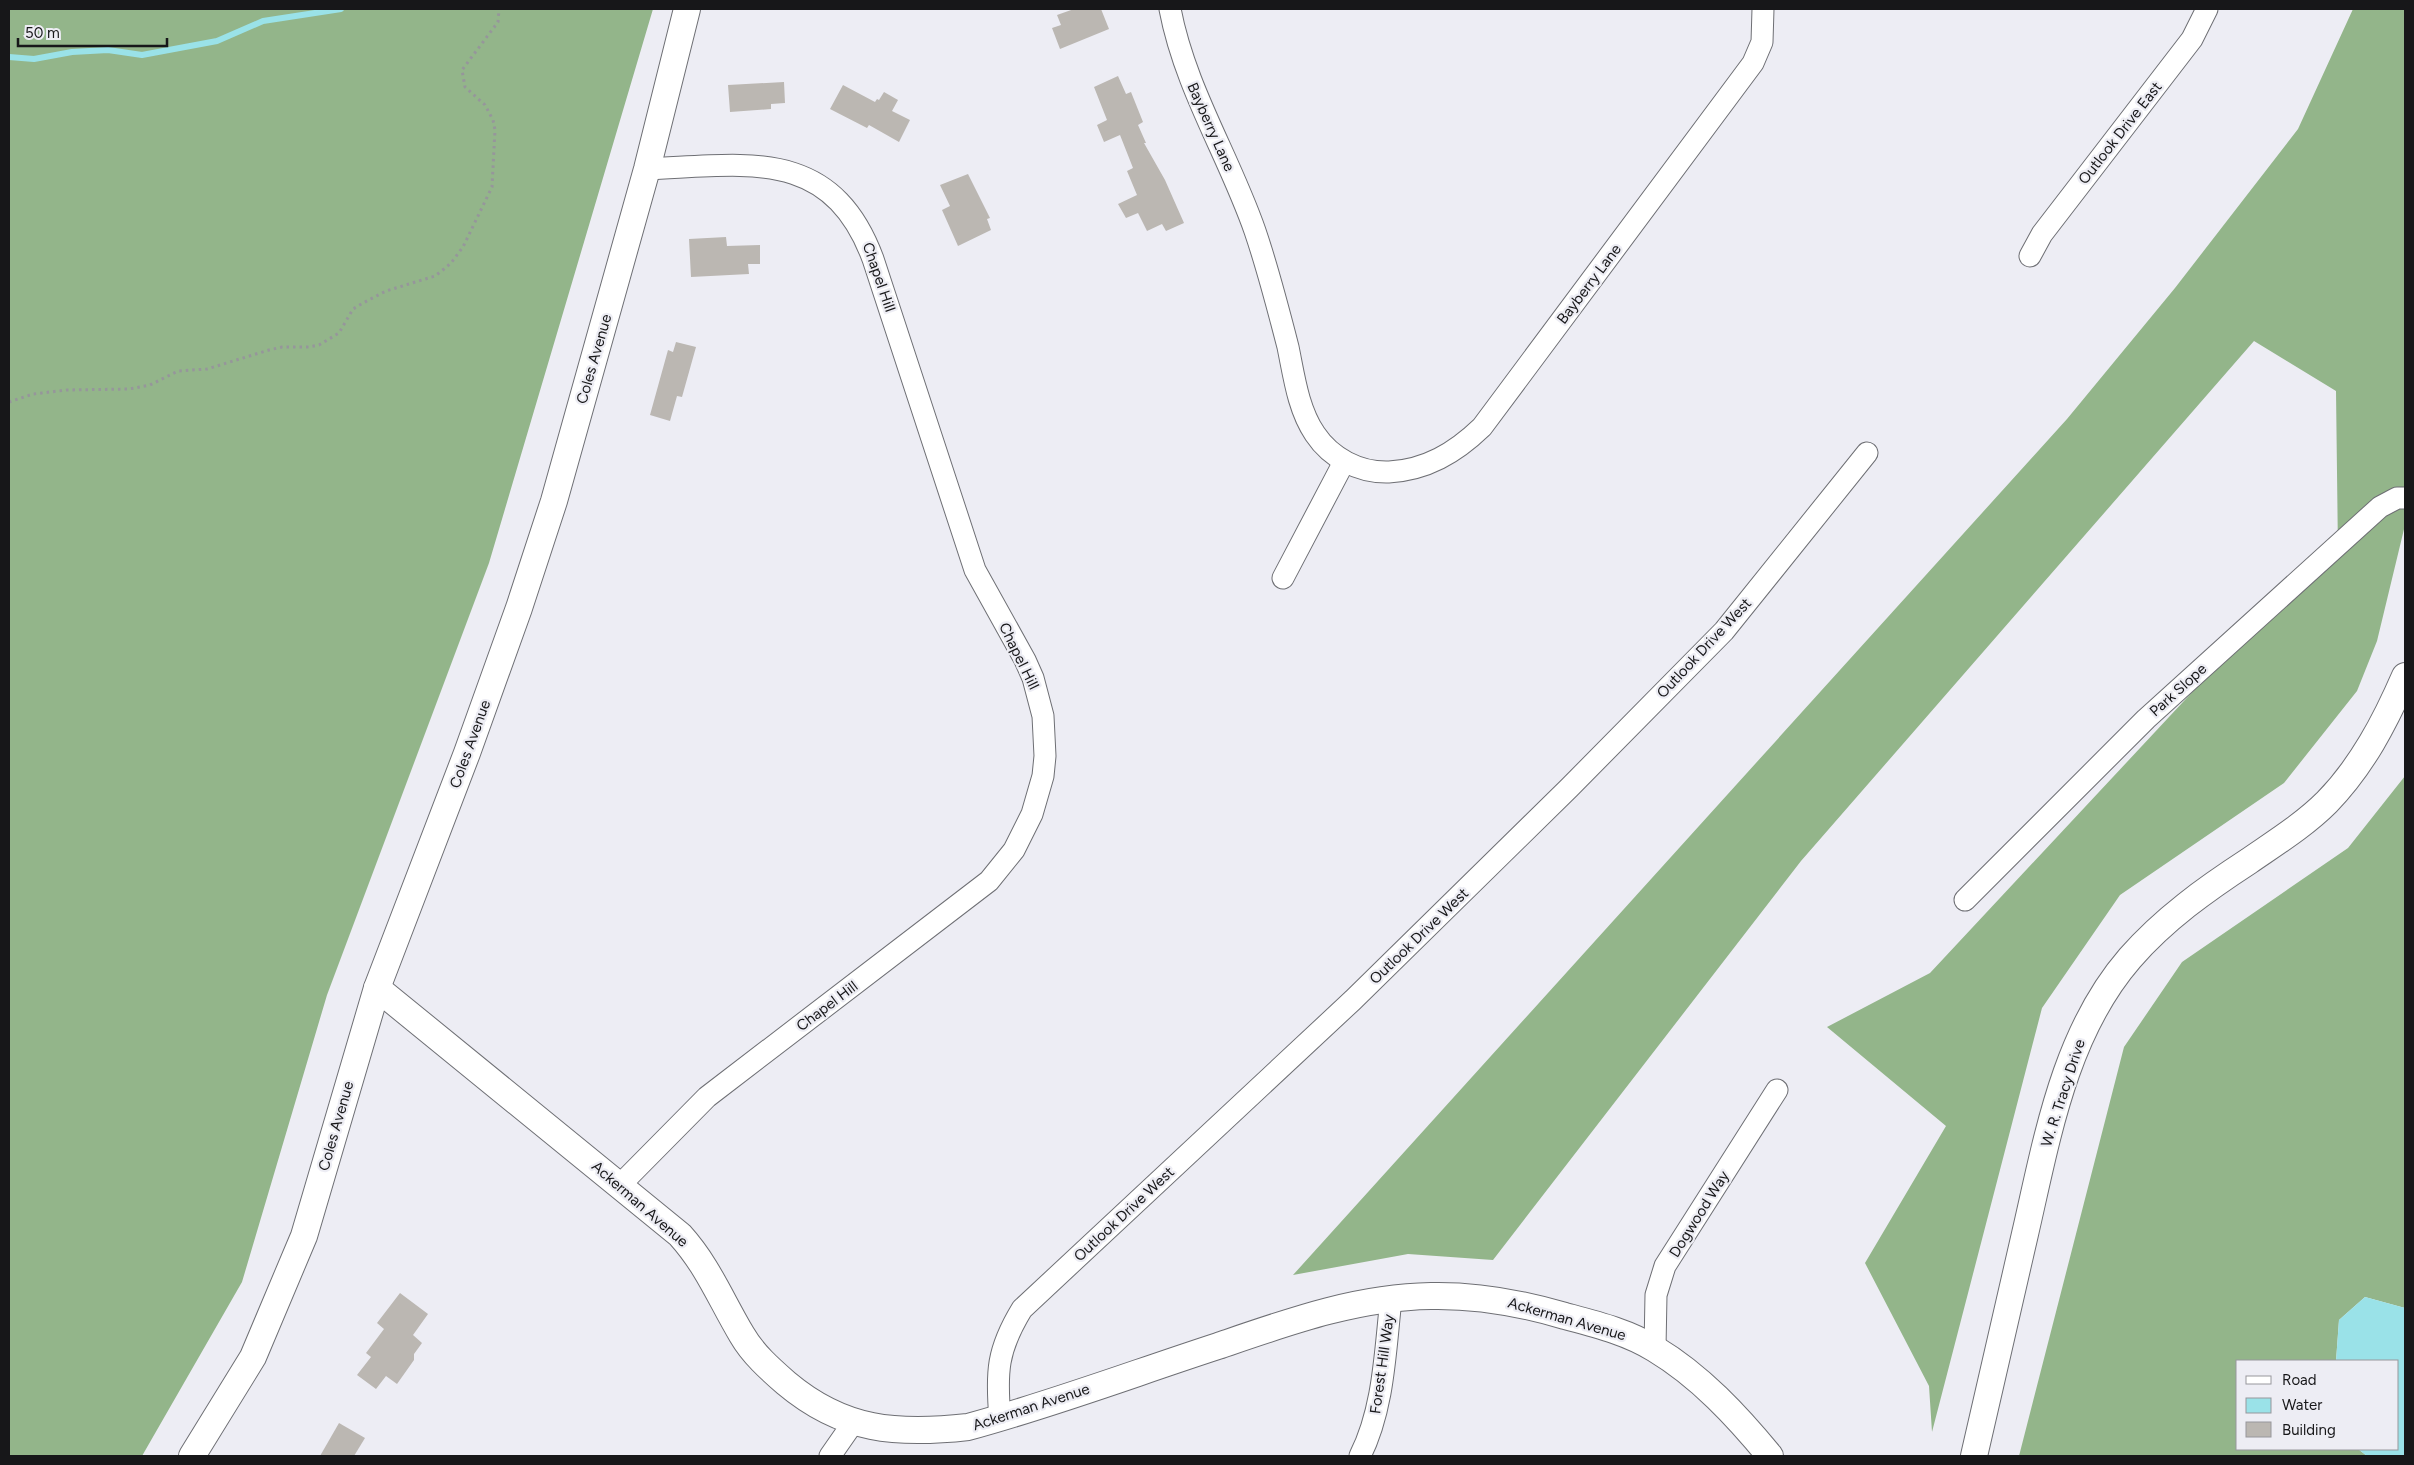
<svg xmlns="http://www.w3.org/2000/svg" width="2414" height="1465" viewBox="0 0 2414 1465" font-family="Figtree,sans-serif">
  <style>
    .forest { fill: #93b58a }
    .water { fill: #9ae2e8 }
    .lines { fill: none; stroke-linecap: round; stroke-linejoin: round }
    .stream { stroke: #9ae2e8; stroke-width: 6 }
    .building { fill: #bbb7b2 }
    .minor-casing { stroke: #6e6f74; stroke-width: 23 }
    .tertiary-casing { stroke: #6e6f74; stroke-width: 28 }
    .path { stroke: #96969b; stroke-width: 3; stroke-dasharray: 2.5 4; stroke-linecap: butt }
    .minor { stroke: #fff; stroke-width: 21 }
    .tertiary { stroke: #fff; stroke-width: 26 }
    .labels { text-anchor: middle; dominant-baseline: central; stroke-width: 4.5; stroke-linejoin: round; paint-order: stroke }
    .street-label { font-size: 15px; fill: #171719; stroke: #ededf4 }
  </style>
  <rect width="100%" height="100%" fill="#ededf4"/>
  <g class="forest">
    <polygon points="9,9 653,9 489,563 327,995 242,1282 142,1456 9,1456"/>
    <polygon points="2353,9 2405,9 2405,525 2377,641 2357,691 2284,783 2120,895 2042,1008 1932,1432 1929,1386 1865,1263 1946,1126 1827,1027 1930,973 2211,672 2338,553 2336,391 2254,341 1801,861 1493,1260 1408,1254 1293,1275 2067,419 2175,288 2298,129"/>
    <polygon points="2405,776 2405,1308 2365,1297 2339,1320 2336,1361 2238,1361 2238,1449 2358,1449 2367,1456 2019,1456 2124,1047 2182,962 2348,848"/>
  </g>
  <polygon class="water" points="2365,1297 2405,1308 2405,1456 2367,1456 2358,1449 2398,1449 2398,1361 2336,1361 2339,1320"/>
  <g class="lines">
    <polyline class="stream" points="9,57 34,59 72,52 108,50 142,55 217,41 263,21 341,9"/>
  </g>
  <g class="building">
    <polygon points="1074,9 1101,9 1109,29 1060,49 1052,28 1061,25 1057,15"/>
    <polygon points="1118,76 1126,94 1131,92 1143,122 1138,125 1146,143 1144,143 1165,180 1184,223 1166,231 1162,224 1147,231 1138,213 1126,218 1118,204 1137,195 1127,171 1133,168 1120,135 1104,142 1097,125 1107,120 1094,87"/>
    <polygon points="784,82 785,103 771,104 771,109 730,112 728,85"/>
    <polygon points="843,85 875,102 877,99 879,100 884,92 898,100 892,111 910,120 899,142 869,125 867,128 830,109"/>
    <polygon points="968,174 990,218 987,219 991,230 958,246 942,210 950,206 940,185"/>
    <polygon points="726,237 727,246 760,245 760,264 748,264 749,274 691,277 689,239"/>
    <polygon points="676,342 696,347 682,397 677,396 670,421 650,415 668,350 673,352"/>
    <polygon points="400,1293 428,1314 413,1335 422,1343 414,1354 414,1360 397,1384 386,1376 376,1389 357,1375 371,1357 366,1353 384,1329 377,1323"/>
    <polygon points="339,1423 365,1438 354,1456 320,1456"/>
  </g>
  <g class="lines">
    <g class="minor-casing">
      <g id="minor">
        <path d="M1170 9C1185 88 1229 156 1255 231 1268 269 1278 308 1288 347 1294 376 1298 409 1315 434 1331 458 1359 473 1389 472 1426 470 1455 453 1482 427L1753 63 1762 42 1763 9"/>
        <polyline points="2030,256 2042,234 2192,39 2207,9"/>
        <polyline points="1283,578 1344,462"/>
        <polyline points="1965,900 2146,719 2380,507 2397,498 2405,498"/>
        <path d="M620 1185 707 1097 989 881 1014 850 1032 814 1043 776 1045 756 1043 716 1033 678 1025 660 975 570 873 259C831 146 746 165 647 169"/>
        <polyline points="1655,1348 1656,1295 1665,1266 1777,1090"/>
        <path d="M1000 1419C996 1372 997 1350 1022 1309L1353 1000 1569 788 1724 631 1867 453"/>
        <polyline points="830,1456 853,1423"/>
        <path d="M1360 1456C1384 1408 1385 1352 1391 1299"/>
      </g>
    </g>
    <g class="tertiary-casing">
      <g id="tertiary">
        <path d="M377 988 680 1235C708 1266 721 1300 742 1335 753 1354 770 1369 786 1383 843 1431 897 1435 968 1427 1053 1404 1135 1373 1218 1346 1288 1322 1357 1297 1431 1296 1477 1295 1521 1303 1565 1316 1595 1324 1628 1332 1655 1349 1700 1376 1737 1416 1770 1456"/>
        <polyline points="192,1456 253,1357 304,1236 377,988 467,753 519,608 554,501 647,169 687,9"/>
        <path d="M1974 1456C1991 1382 2008 1308 2025 1234 2047 1139 2064 1034 2130 958 2164 919 2206 889 2249 861 2275 843 2304 825 2327 802 2362 766 2385 722 2405 676"/>
      </g>
    </g>
    <polyline class="path" points="9,402 33,394 67,390 129,389 150,385 178,371 207,369 269,350 282,347 309,347 319,345 339,333 353,309 363,303 386,291 435,276 444,269 451,263 463,247 492,187 495,130 493,120 485,105 465,87 462,70 498,22 499,9"/>
    <use href="#minor" class="minor"/>
    <use href="#tertiary" class="tertiary"/>
  </g>
  <g class="labels">
    <g class="street-label">
      <text transform="translate(1211 127) rotate(66)">Bayberry Lane</text>
      <text transform="translate(2120 133) rotate(-52)">Outlook Drive East</text>
      <text transform="translate(879 277) rotate(71)">Chapel Hill</text>
      <text transform="translate(1589 284) rotate(-53)">Bayberry Lane</text>
      <text transform="translate(594 359) rotate(-74)">Coles Avenue</text>
      <text transform="translate(1704 648) rotate(-47)">Outlook Drive West</text>
      <text transform="translate(1019 656) rotate(64)">Chapel Hill</text>
      <text transform="translate(2178 690) rotate(-42)">Park Slope</text>
      <text transform="translate(470 744) rotate(-70)">Coles Avenue</text>
      <text transform="translate(1419 936) rotate(-44)">Outlook Drive West</text>
      <text transform="translate(827 1006) rotate(-37)">Chapel Hill</text>
      <text transform="translate(2063 1093) rotate(-72)">W. R. Tracy Drive</text>
      <text transform="translate(336 1126) rotate(-74)">Coles Avenue</text>
      <text transform="translate(640 1204) rotate(41)">Ackerman Avenue</text>
      <text transform="translate(1124 1214) rotate(-43)">Outlook Drive West</text>
      <text transform="translate(1699 1214) rotate(-58)">Dogwood Way</text>
      <text transform="translate(1567 1319) rotate(16)">Ackerman Avenue</text>
      <text transform="translate(1382 1364) rotate(-82)">Forest Hill Way</text>
      <text transform="translate(1031 1407) rotate(-18)">Ackerman Avenue</text>
    </g>
  </g>
  <rect width="2414" height="1465" fill="none" stroke="#171719" stroke-width="20"/>
  <rect x="2236" y="1360" width="162" height="90" fill="#ededf4" stroke="#97979c"/>
  <rect x="2246" y="1376" width="25" height="8" fill="#ffffff" stroke="#97979c"/>
  <text x="2282" y="1385" font-size="15" fill="#171719">Road</text>
  <rect x="2246" y="1398" width="25" height="15" fill="#9ae2e8" stroke="#97979c"/>
  <text x="2282" y="1410" font-size="15" fill="#171719">Water</text>
  <rect x="2246" y="1422" width="25" height="15" fill="#bbb7b2" stroke="#97979c"/>
  <text x="2282" y="1435" font-size="15" fill="#171719">Building</text>
  <path d="M18 38v8h149v-8" fill="none" stroke="#171719" stroke-width="2.5"/>
  <text x="25" y="38" font-size="15" fill="#171719" stroke="#ededf4" stroke-width="4" paint-order="stroke">50 m</text>
</svg>
